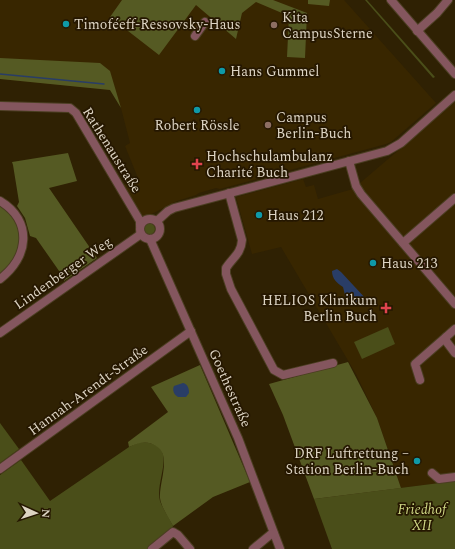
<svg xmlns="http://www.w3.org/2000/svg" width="455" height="549" viewBox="0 0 455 549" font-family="Spectral,serif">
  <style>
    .built { fill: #382600 }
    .green { fill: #4a4e19 }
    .forest { fill: #555a23 }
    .water { fill: #293d66 }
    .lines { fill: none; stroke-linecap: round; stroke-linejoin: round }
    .stream { stroke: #293d66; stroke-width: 1.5 }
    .minor-casing { stroke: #4b3e22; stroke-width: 10 }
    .minor { stroke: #84565e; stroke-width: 8 }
    .culture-dot { fill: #0f9aa8; stroke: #251700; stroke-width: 1.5 }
    .education-dot { fill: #8d6e63; stroke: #251700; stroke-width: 1.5 }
    .health-dot { fill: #e0444e; stroke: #251700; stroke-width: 1.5 }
    .labels { text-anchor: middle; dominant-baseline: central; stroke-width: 3.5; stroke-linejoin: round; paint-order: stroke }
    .poi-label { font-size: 14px; fill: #ddd4c3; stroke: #251700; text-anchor: start }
    .street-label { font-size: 14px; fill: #ddd4c3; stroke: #251700 }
    .park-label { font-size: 14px; font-style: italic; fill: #cfd784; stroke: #251700 }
  </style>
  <rect width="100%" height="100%" fill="#2f2103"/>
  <g class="built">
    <polygon points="0,0 344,0 436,103 391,142 386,144 220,189 216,188 199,193 196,195 177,201 144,218 123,185 138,178 125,146 130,143 121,108 110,90 0,79"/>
    <polygon points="455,102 455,481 401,488 377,418 356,374 281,247 252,254 236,197 303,179 306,187 314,185 318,199 353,189"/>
  </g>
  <g class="green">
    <polygon points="365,0 367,0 435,77 433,78"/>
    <circle cx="149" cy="229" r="6"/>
    <polygon points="388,327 395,344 362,359 354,342"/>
    <polygon points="0,423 19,449 0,463"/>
    <path d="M140 442C182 443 154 478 160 501 163 509 169 518 173 526L170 533 150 549H0V475L21 460 50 501 129 447Z"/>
    <polygon points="455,481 455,549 332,549 314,499"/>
  </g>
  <g class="forest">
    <polygon points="122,0 273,0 307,13 305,58 287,57 289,16 256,2 242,13 236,39 196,5 159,55 110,17"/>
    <polygon points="308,0 330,0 329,6 308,4"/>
    <polygon points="0,58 100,63 110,71 121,108 110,90 0,79"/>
    <polygon points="68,153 77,181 49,188 97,258 64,281 64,278 36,238 30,236 25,218 17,206 19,202 13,165 12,162"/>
    <polygon points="0,204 12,215 20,232 20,241 14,261 0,274"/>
    <polygon points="348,362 377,418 401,488 314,499 283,415 269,384"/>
    <path d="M200 365 250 482 213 497 173 526C169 518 161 507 160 498 159 482 172 455 156 446 146 440 139 443 129 447L128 442 168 412 151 387Z"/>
  </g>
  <g class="water">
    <path d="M337 269 341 272 367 300V304L362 305 346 299 343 287C337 283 332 279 332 271Z"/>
    <path d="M183 383C188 384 189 389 189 393L186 397H178C174 395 172 390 174 386Z"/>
  </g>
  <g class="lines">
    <polyline class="stream" points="0,74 104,84"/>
    <g class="minor-casing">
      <g id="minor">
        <polyline points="391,0 455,74"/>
        <polyline points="417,31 437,13 448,0"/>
        <polyline points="195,36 205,22"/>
        <polyline points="0,106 70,108 76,113 140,221 140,225"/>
        <polyline points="349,161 356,186 361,194 455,304"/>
        <path d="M229 193 242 240C241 254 233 257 226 268V274L231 289 274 370 283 375 333 363"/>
        <path d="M0 201C33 221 29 257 0 279"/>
        <circle cx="150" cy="229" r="10"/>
        <polyline points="157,221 168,211 174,208 387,151 401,143 455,95"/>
        <polyline points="150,239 238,438 280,549"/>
        <polyline points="403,243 455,198"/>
        <polyline points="455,329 446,337 446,341 455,353"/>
        <polyline points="0,333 141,234"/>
        <polyline points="420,380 415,364 446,337"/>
        <polyline points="0,469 191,331"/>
        <polyline points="432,473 439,479 455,477"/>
        <polyline points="152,549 173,532 178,535 190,549"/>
        <polyline points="253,549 270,535 274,534"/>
      </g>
    </g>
    <use href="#minor" class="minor"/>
  </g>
  <g class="culture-dot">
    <circle cx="66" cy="24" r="4"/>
    <circle cx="222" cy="71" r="4"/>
    <circle cx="197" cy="110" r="4"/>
    <circle cx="259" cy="215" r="4"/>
    <circle cx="373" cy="263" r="4"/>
    <circle cx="417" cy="461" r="4"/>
  </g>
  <g class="education-dot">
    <circle cx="274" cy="25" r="4"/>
    <circle cx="268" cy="125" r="4"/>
  </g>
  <g class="health-dot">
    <path d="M195 158h4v4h4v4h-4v4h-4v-4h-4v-4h4z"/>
    <path d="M384 302h4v4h4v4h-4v4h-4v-4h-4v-4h4z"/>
  </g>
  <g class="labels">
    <g class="poi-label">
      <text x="282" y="17">Kita<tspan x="282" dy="16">CampusSterne</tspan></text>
      <text x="74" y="24">Timoféeff-Ressovsky-Haus</text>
      <text x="230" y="71">Hans Gummel</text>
      <text x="276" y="117">Campus<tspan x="276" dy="16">Berlin-Buch</tspan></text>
      <text x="197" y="125" text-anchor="middle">Robert Rössle</text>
      <text x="206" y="156">Hochschulambulanz<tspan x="206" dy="16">Charité Buch</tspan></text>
      <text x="267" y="215">Haus 212</text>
      <text x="381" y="263">Haus 213</text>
      <text x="377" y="300" text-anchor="end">HELIOS Klinikum<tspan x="377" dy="16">Berlin Buch</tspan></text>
      <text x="409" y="453" text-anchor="end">DRF Luftrettung –<tspan x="409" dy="16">Station Berlin-Buch</tspan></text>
    </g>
    <g class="street-label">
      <text transform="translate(112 150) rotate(58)">Rathenaustraße</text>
      <text transform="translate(63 273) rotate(-35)">Lindenberger Weg</text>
      <text transform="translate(230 388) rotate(66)">Goethestraße</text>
      <text transform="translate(88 390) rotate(-36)">Hannah-Arendt-Straße</text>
    </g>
    <g class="park-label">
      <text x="422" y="509">Friedhof<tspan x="422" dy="16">XII</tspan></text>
    </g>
  </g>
  <g transform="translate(36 513) rotate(93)" stroke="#251700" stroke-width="3" paint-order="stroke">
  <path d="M0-3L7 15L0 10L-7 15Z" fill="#ddd4c3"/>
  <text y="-6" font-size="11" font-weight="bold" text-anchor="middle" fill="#ddd4c3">N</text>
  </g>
</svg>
